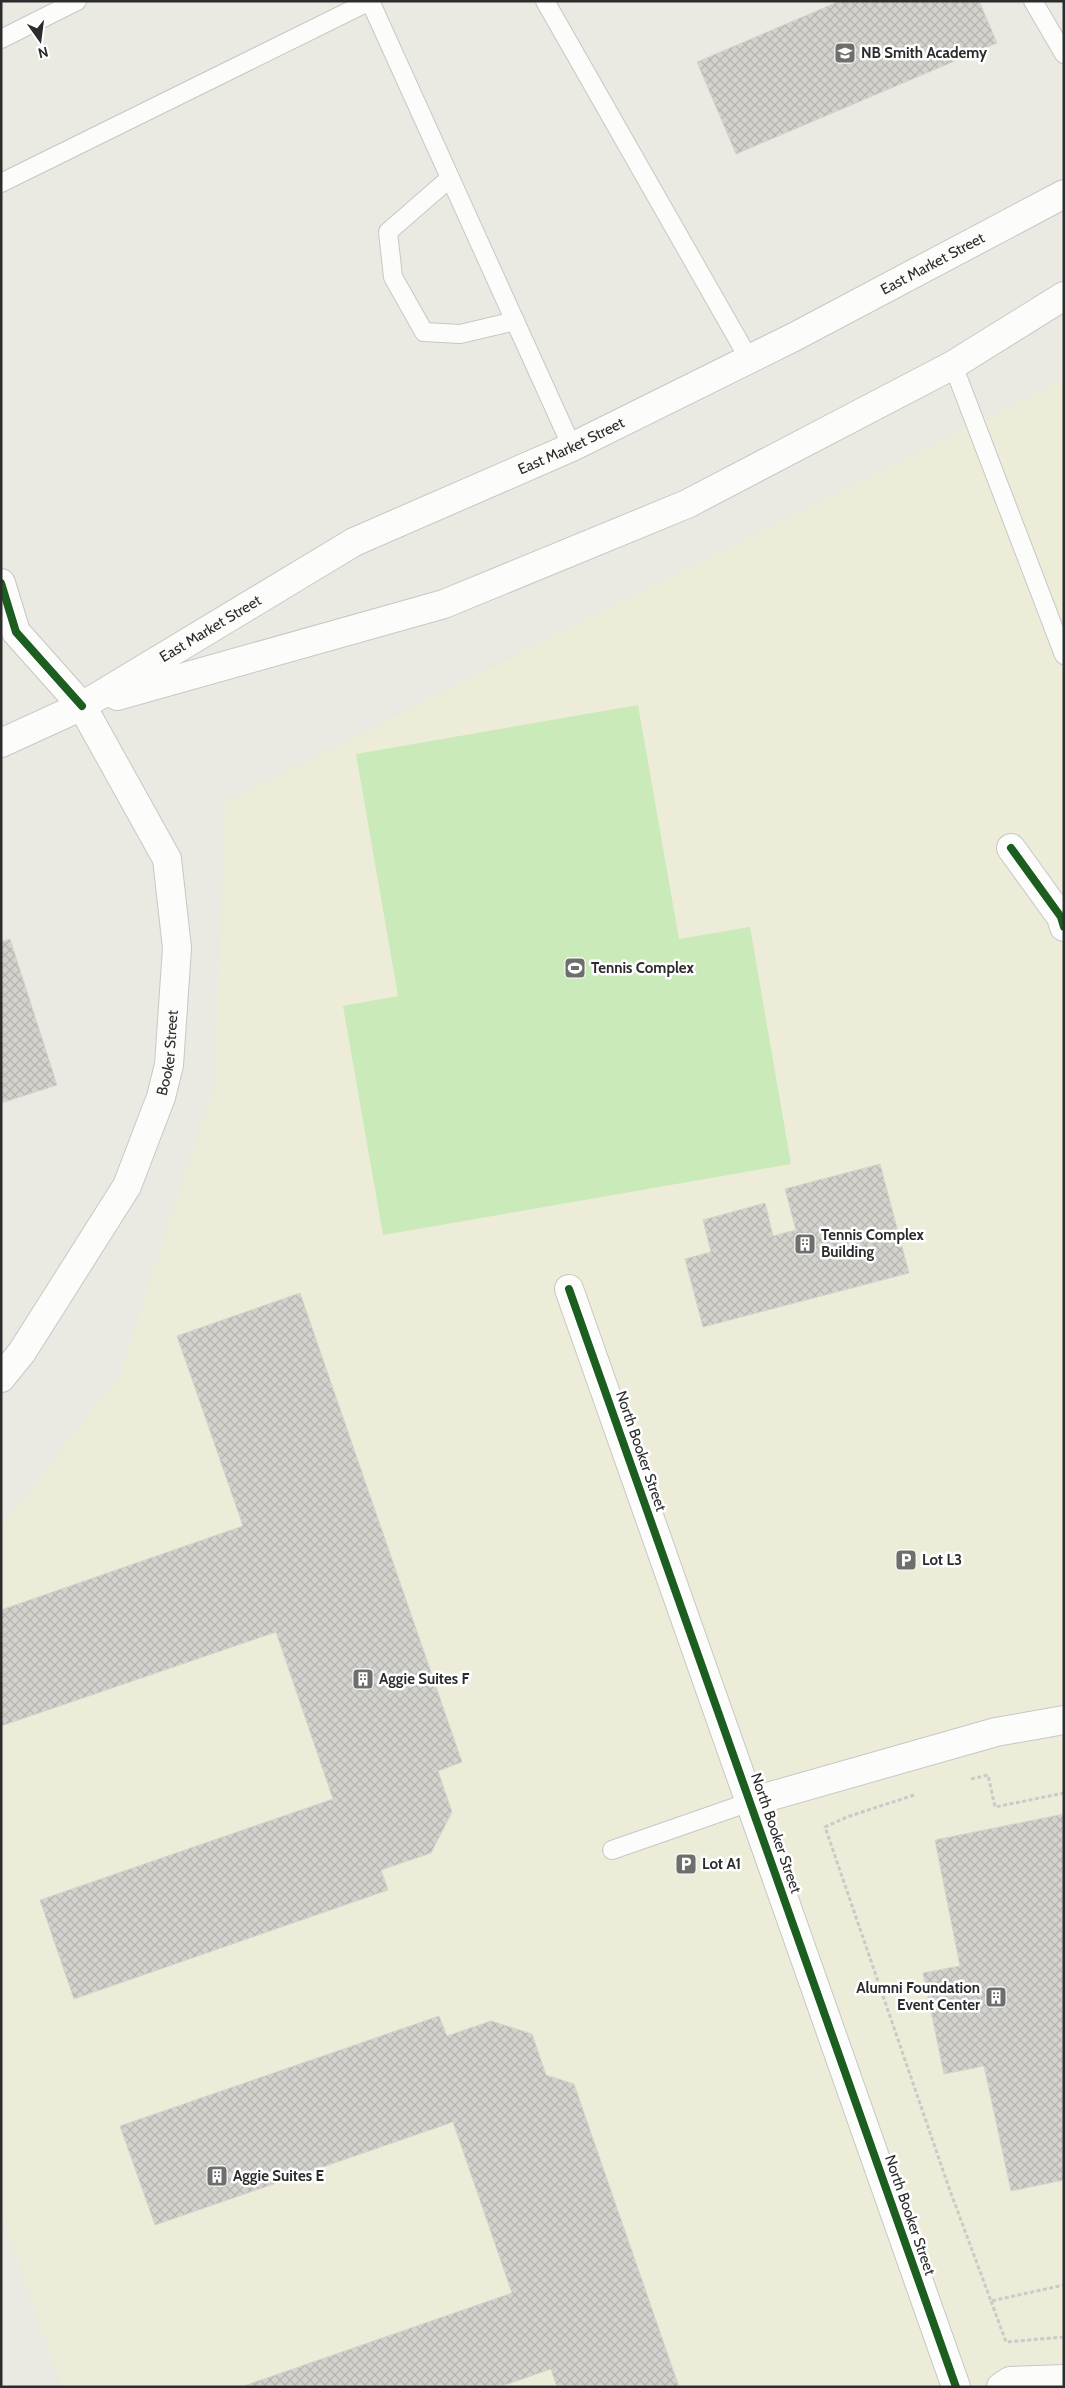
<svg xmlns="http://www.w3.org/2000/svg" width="1065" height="2388" viewBox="0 0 1065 2388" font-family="Cabin,sans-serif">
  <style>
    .education { fill: #edecd8 }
    .pitch { fill: #caeab9 }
    .building { fill: url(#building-cross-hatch); stroke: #d5d4ce }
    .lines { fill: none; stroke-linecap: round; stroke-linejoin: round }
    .lane-casing { stroke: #c8c7c7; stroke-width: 20 }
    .street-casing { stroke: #c8c7c7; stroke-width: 30 }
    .secondary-casing { stroke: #c8c7c7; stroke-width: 30 }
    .path { stroke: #cacac9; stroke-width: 3; stroke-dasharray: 4 2.5; stroke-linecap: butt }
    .lane { stroke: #fcfcfb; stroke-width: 18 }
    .street { stroke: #fcfcfb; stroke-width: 28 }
    .secondary { stroke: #fcfcfb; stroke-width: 28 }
    .cycleway-casing { stroke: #fff; stroke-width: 11 }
    .cycleway { stroke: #1b5e20; stroke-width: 8 }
    .labels { text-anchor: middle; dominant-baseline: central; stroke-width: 5; stroke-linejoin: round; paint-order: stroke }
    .poi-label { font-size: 15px; font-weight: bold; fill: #2c2c2c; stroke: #fff; text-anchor: start }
    .street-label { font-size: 15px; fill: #2c2c2c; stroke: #fff }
  </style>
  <defs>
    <pattern id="building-cross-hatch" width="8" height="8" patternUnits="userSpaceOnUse" patternTransform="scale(1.25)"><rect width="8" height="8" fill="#d3d2cd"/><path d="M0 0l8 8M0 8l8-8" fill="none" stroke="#b5b4b0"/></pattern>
  </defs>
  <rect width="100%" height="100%" fill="#eae9e2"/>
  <polygon class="education" points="1064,379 1064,2387 62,2387 1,2213 1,1528 120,1374 215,1083 225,802"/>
  <polygon class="pitch" points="638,705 679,939 750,927 791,1164 383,1235 343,1006 398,996 356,754"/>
  <g class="building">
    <polygon points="840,1 979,1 997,43 736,154 697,62"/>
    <polygon points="10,939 57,1085 1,1103 1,942"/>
    <polygon points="880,1164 909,1273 703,1327 685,1259 711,1252 703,1220 765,1203 773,1236 796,1230 785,1189"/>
    <polygon points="300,1293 462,1762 438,1771 452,1812 431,1853 381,1870 388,1890 74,1999 40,1900 333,1799 276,1632 1,1726 1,1610 243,1526 177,1336"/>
    <polygon points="1064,1814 1064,2180 1011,2191 984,2066 944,2074 923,1973 960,1966 935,1840"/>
    <polygon points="439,2016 447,2036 491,2021 532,2034 546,2075 574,2084 679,2387 557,2387 551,2369 499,2387 241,2387 512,2293 453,2122 155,2225 120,2126"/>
  </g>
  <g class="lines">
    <g class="lane-casing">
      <g id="lane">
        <polyline points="370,1 572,447"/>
        <polyline points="545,1 749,359"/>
        <polyline points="1033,1 1064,54"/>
        <polyline points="1,39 77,1"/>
        <polyline points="450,178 388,232 393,277 424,332 460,334 515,321"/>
        <polyline points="1,183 370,1"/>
        <polyline points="953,365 1064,655"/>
        <polyline points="612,1850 750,1802"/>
      </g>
    </g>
    <g class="street-casing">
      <g id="street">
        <polyline points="1,583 16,632 82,706"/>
        <polyline points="1011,848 1061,917 1064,927"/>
        <polyline points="569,1289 956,2387"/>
        <polyline points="750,1802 996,1732 1064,1720"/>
        <polyline points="1001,2387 1010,2381 1064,2379"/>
      </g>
    </g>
    <g class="secondary-casing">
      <g id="secondary">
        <polyline points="117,696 444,604 687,504 953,365 1064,296"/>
        <path id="s1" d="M1 743 82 706 354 542 572 447 794 337 1064 194"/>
        <path id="s2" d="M1 1378 22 1352 127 1186 161 1097 169 1065 177 948 167 859 82 706"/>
      </g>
    </g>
    <g class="path">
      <polyline points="971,1779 988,1775 995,1807 1064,1793"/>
      <polyline points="914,1795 847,1817 825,1827 949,2188 991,2301 1064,2285"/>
      <polyline points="991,2301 1006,2342 1064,2337"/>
    </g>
    <use href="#lane" class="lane"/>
    <use href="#street" class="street"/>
    <use href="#secondary" class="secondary"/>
    <g class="cycleway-casing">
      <g id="cycleway">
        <polyline points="1,583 16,632 82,706"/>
        <polyline points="1011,848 1061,917 1064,927"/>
        <polyline points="569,1289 956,2387"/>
      </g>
    </g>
    <use href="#cycleway" class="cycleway"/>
  </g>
  <defs>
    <g id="school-square" transform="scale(1.125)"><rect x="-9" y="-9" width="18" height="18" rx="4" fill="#6e6e6c" stroke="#fff"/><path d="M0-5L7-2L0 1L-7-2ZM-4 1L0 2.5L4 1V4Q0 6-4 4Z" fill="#fff"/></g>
    <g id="stadium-square" transform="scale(1.125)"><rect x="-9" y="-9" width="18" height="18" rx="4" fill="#6e6e6c" stroke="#fff"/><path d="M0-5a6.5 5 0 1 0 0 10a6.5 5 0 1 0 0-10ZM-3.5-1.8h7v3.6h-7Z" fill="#fff"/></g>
    <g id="building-square" transform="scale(1.125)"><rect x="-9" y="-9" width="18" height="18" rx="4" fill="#6e6e6c" stroke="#fff"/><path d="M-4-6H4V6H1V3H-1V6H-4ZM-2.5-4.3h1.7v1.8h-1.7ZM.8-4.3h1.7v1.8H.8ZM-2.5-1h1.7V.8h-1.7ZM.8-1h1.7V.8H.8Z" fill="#fff"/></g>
    <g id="parking-square" transform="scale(1.125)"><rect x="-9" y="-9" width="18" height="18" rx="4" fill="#6e6e6c" stroke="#fff"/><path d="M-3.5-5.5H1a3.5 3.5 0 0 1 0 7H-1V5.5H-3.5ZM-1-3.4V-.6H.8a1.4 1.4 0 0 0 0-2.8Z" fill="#fff"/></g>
  </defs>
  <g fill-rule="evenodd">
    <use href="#school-square" x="845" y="53"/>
    <use href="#stadium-square" x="575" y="968"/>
    <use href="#building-square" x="805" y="1244"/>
    <use href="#parking-square" x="906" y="1560"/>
    <use href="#building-square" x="363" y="1679"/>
    <use href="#parking-square" x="686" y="1864"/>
    <use href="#building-square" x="996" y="1997"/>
    <use href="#building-square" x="217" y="2176"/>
  </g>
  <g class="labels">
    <g class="poi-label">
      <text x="861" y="53">NB Smith Academy</text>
      <text x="591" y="968">Tennis Complex</text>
      <text x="821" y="1235">Tennis Complex<tspan x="821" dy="17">Building</tspan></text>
      <text x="922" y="1560">Lot L3</text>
      <text x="379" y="1679">Aggie Suites F</text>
      <text x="702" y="1864">Lot A1</text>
      <text x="980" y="1988" text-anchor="end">Alumni Foundation<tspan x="980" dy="17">Event Center</tspan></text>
      <text x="233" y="2176">Aggie Suites E</text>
    </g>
    <g class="street-label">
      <text stroke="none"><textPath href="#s1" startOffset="1049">East Market Street</textPath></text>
      <text stroke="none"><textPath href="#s1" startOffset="644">East Market Street</textPath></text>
      <text stroke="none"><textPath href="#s1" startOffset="239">East Market Street</textPath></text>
      <text stroke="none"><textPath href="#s2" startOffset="370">Booker Street</textPath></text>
      <text transform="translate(641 1451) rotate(71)">North Booker Street</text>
      <text transform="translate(776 1833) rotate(71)">North Booker Street</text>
      <text transform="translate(910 2215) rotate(71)">North Booker Street</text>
    </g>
  </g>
  <rect width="1065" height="2388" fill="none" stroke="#2c2c2c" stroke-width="5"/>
  <g transform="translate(40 40) rotate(166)" stroke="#ffffff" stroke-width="4" paint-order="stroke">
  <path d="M0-4L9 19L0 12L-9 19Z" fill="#2c2c2c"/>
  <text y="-8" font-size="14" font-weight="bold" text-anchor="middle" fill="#2c2c2c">N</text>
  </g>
</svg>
